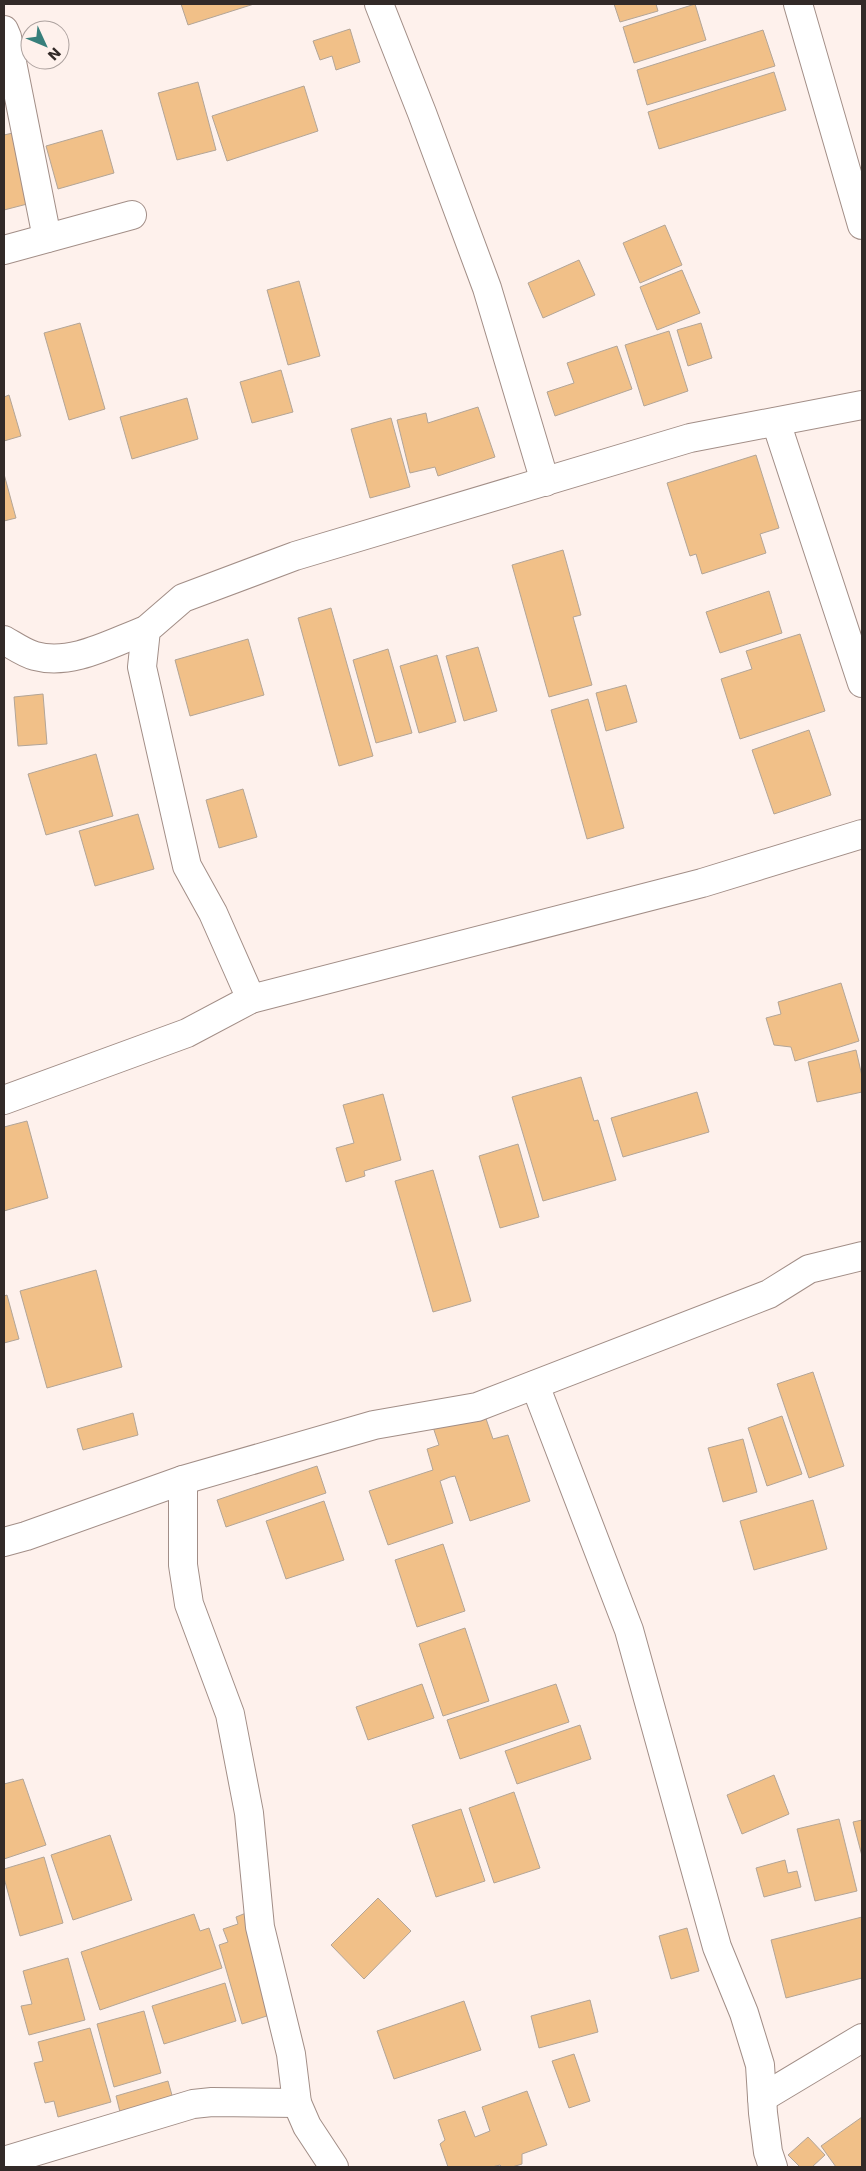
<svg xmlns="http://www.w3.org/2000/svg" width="866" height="2171" viewBox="0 0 866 2171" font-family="'DejaVu Sans',sans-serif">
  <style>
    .building { fill: #f1c088; stroke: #b3a597 }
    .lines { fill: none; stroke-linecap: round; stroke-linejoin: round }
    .street-casing { stroke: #a28e87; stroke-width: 30 }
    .street { stroke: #fff; stroke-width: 28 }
  </style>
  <rect width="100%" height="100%" fill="#fef1ec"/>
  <g class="building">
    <polygon points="181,4 254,4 188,25"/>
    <polygon points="614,4 656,4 658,11 620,22"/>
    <polygon points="695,4 706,40 634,63 623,27"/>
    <polygon points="350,29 360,62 336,70 332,56 320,60 313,41"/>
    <polygon points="763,30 775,66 647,105 637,70"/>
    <polygon points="774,72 786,110 659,149 648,112"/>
    <polygon points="198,82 216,150 177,160 158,93"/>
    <polygon points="304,86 318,131 227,161 212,116"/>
    <polygon points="102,130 114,173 58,189 46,146"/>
    <polygon points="17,132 35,202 4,210 4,135"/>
    <polygon points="665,225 682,265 640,283 623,243"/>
    <polygon points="579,260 595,295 543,318 528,283"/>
    <polygon points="682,270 700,313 657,330 640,287"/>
    <polygon points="299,281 320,356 288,365 267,290"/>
    <polygon points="80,323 105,409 69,420 44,333"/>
    <polygon points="701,323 712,358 688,366 677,330"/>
    <polygon points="669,331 688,391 644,406 625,345"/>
    <polygon points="617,346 632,389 555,416 547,392 574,383 567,363"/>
    <polygon points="281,370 293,412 252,423 240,382"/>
    <polygon points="9,395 21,436 4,441 4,397"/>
    <polygon points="187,398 198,439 132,459 120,417"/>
    <polygon points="478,407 495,457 438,476 435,467 410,473 397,420 426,413 428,423"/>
    <polygon points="391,418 410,487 370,498 351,429"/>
    <polygon points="756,455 779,528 760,534 766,553 702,574 696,554 690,556 667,483"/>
    <polygon points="4,474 16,518 4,521"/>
    <polygon points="563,550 581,615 573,617 592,685 549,697 512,565"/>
    <polygon points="769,591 782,633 720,653 706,612"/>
    <polygon points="331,608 373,756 339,766 298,618"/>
    <polygon points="800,634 825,711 740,739 721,679 752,669 746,651"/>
    <polygon points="248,639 264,695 190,716 175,660"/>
    <polygon points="478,647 497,711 464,721 446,656"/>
    <polygon points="388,649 412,733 376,743 353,660"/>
    <polygon points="437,655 456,722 419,733 400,666"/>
    <polygon points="626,685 637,722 606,731 596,693"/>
    <polygon points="43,694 47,744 18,746 14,697"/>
    <polygon points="588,699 624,828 587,839 551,710"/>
    <polygon points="809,730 831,795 774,814 752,750"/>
    <polygon points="96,754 113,816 46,835 28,774"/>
    <polygon points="243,789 257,837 219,848 206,800"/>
    <polygon points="138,814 154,869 95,886 79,831"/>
    <polygon points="841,983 859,1041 795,1061 791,1047 774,1045 766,1018 781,1014 778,1002"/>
    <polygon points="856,1050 862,1076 862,1092 817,1102 808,1062"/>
    <polygon points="581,1077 594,1121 598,1120 616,1180 543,1201 512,1097"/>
    <polygon points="697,1092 709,1132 623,1157 611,1118"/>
    <polygon points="383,1094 401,1160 364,1171 365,1176 346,1182 336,1148 354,1143 343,1105"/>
    <polygon points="27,1121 48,1198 4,1211 4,1127"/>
    <polygon points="518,1144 539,1217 500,1228 479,1156"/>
    <polygon points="433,1170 471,1301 433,1312 395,1181"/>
    <polygon points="96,1270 122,1367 47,1388 20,1291"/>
    <polygon points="7,1295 19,1339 4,1343 4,1296"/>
    <polygon points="813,1372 844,1466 809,1478 777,1384"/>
    <polygon points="483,1410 493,1439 508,1435 530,1501 470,1521 455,1476 450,1477 440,1481 453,1523 388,1545 369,1491 433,1470 427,1449 439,1445 433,1427"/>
    <polygon points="133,1413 138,1435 83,1450 77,1429"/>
    <polygon points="782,1416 802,1474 767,1486 748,1428"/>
    <polygon points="743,1439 757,1492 723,1502 708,1448"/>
    <polygon points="317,1466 326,1493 226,1527 217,1500"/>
    <polygon points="813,1500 827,1549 754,1570 740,1521"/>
    <polygon points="324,1501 344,1560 286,1579 266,1521"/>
    <polygon points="443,1544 465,1611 417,1627 395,1560"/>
    <polygon points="465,1628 489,1701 443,1716 419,1644"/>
    <polygon points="422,1684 434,1718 368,1740 356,1707"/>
    <polygon points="556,1684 569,1722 460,1759 447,1720"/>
    <polygon points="580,1725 591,1759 517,1784 505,1751"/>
    <polygon points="774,1775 789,1814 742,1834 727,1795"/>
    <polygon points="23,1779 46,1845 4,1859 4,1784"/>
    <polygon points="514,1792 540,1868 494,1883 469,1808"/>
    <polygon points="461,1809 485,1881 436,1897 412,1825"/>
    <polygon points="839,1819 857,1891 815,1901 797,1829"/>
    <polygon points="862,1820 862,1856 853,1822"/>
    <polygon points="110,1835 132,1900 73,1920 51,1855"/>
    <polygon points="44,1857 63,1923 20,1936 4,1878 4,1869"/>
    <polygon points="785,1860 788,1873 797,1871 801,1887 764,1897 756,1868"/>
    <polygon points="378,1898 411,1931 364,1979 331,1945"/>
    <polygon points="246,1913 276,2013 242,2024 219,1945 228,1942 223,1929 238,1924 236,1917"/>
    <polygon points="194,1914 200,1931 209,1928 222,1968 100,2010 81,1952"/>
    <polygon points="862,1917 862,1978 786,1998 771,1940"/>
    <polygon points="687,1928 699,1971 671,1979 659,1936"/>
    <polygon points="68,1958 85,2020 29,2035 21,2006 32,2004 23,1971"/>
    <polygon points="225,1983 236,2021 164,2044 152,2006"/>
    <polygon points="590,2000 598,2032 539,2048 531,2016"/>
    <polygon points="464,2001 481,2050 394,2079 377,2031"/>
    <polygon points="144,2011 161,2073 114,2087 97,2024"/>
    <polygon points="90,2028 111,2102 58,2117 54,2101 45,2103 34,2063 43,2061 38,2042"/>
    <polygon points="574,2054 590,2101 569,2108 552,2061"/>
    <polygon points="168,2081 175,2106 122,2120 116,2096"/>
    <polygon points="527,2091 547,2145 522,2154 522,2164 512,2167 502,2167 500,2165 492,2167 448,2167 440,2144 445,2140 438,2120 465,2111 475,2137 490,2131 482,2107"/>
    <polygon points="862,2117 862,2167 836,2167 821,2146"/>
    <polygon points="808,2137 825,2155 812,2167 800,2167 788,2155"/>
  </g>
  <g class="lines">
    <g class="street-casing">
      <g id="street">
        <polyline points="379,4 422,113 487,288 545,482"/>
        <polyline points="798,4 862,225"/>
        <polyline points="4,30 7,37 47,238"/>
        <polyline points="4,250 132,215"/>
        <polyline points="776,422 862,683"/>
        <path d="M4 640C13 645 24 653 35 656 72 666 111 643 146 630"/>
        <polyline points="251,999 213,913 187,866 142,667 146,630 183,598 295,556 690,438 862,405"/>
        <polyline points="4,1100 187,1033 251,999 702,883 862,834"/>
        <polyline points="535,1385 629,1630 717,1947 744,2013 760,2065 763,2113 768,2152 773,2167"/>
        <polyline points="183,1480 183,1565 189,1604 230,1714 249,1813 260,1927 291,2054 297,2103 307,2126 334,2167"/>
        <polyline points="4,1542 26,1536 183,1480 374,1425 477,1407 769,1294 809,1269 862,1256"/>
        <polyline points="762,2098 862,2038"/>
        <polyline points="4,2161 193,2104 212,2102 297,2103"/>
      </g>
    </g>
    <use href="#street" class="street"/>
  </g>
  <rect width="866" height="2171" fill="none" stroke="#322a28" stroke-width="10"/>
  <g transform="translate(45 45) rotate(134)"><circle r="24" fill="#fef1ec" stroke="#aca19e"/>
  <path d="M0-4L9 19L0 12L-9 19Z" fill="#377f7b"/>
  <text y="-8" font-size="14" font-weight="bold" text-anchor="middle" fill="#322a28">N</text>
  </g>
</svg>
